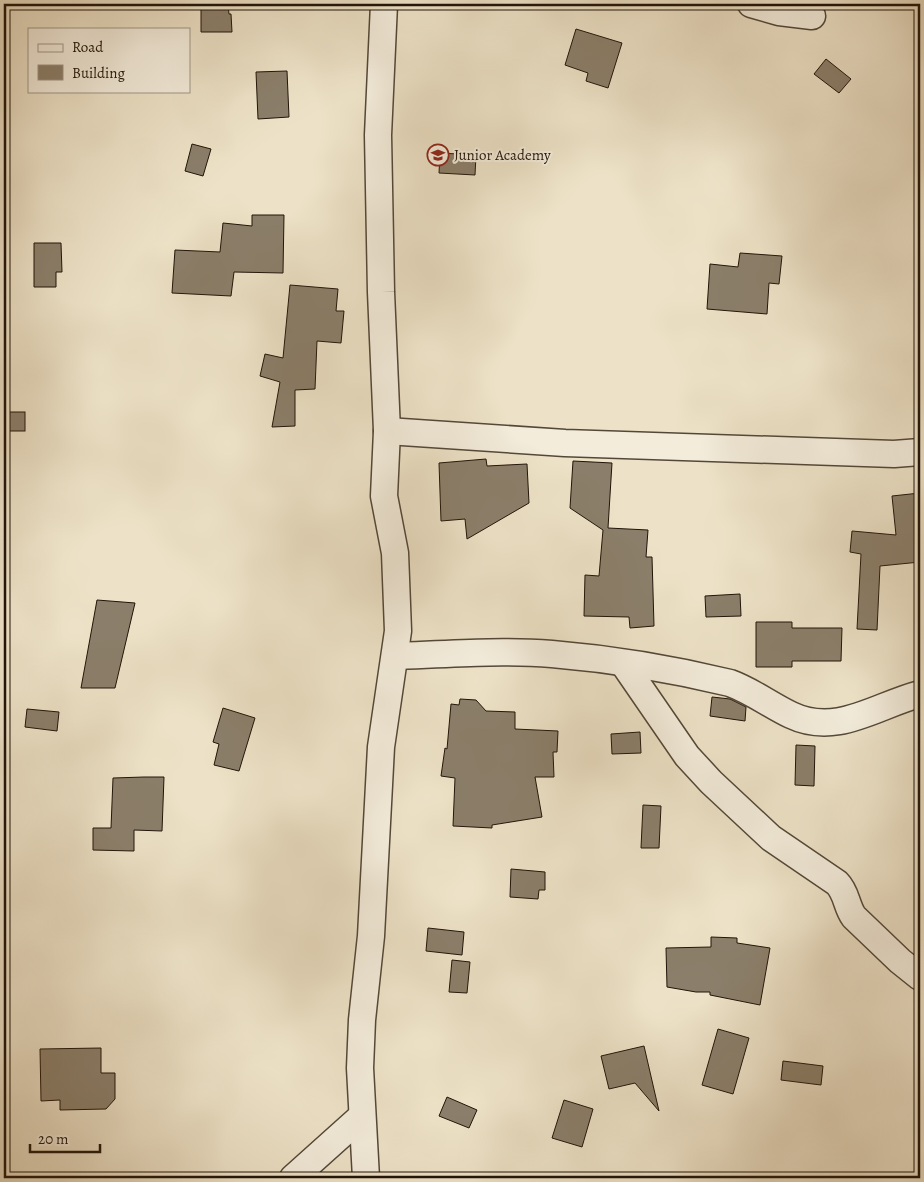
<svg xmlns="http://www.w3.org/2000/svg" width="924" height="1182" viewBox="0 0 924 1182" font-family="Alegreya,serif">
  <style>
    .building { fill: #8b7f6b; stroke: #201408 }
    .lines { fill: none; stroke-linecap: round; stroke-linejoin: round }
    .minor-casing { stroke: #534838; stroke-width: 29 }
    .minor { stroke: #f3ecdb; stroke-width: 26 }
    .labels { text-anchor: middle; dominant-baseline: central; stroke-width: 4; stroke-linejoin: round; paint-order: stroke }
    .poi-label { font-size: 15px; fill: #201408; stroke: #f3ecdb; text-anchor: start }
  </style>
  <rect width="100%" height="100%" fill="#ede2c7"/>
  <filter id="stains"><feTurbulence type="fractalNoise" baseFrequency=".004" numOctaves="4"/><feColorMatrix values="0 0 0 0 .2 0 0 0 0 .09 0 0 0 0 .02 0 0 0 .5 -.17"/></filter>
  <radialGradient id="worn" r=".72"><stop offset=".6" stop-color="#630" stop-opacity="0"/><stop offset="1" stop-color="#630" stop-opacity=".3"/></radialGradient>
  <g class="building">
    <polygon points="201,4 228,4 229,14 231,14 232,32 201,32"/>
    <polygon points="576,29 622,43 608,88 586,81 588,73 565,65"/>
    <polygon points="826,59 851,79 839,93 814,74"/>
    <polygon points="287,71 289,117 258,119 256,72"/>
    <polygon points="192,144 211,149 203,176 185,171"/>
    <polygon points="440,153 476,155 475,175 439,173"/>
    <polygon points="252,215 284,215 283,273 234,272 231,296 172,293 175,250 220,252 223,223 252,226"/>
    <polygon points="34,243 61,243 62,272 56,272 56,287 34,287"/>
    <polygon points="740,253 782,256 779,284 769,283 767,314 707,309 710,264 738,267"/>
    <polygon points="290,285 338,289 336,311 344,311 341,343 317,341 315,389 295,390 295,426 272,427 280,382 260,376 265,354 283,358"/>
    <rect x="4" y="412" width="21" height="19"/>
    <polygon points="486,459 487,466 527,464 529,503 467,539 465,519 441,521 439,463"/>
    <polygon points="573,461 612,463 608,528 648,530 646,557 652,557 654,626 630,628 629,617 584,616 585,575 599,576 603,530 570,508"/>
    <polygon points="920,493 920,562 880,566 877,630 857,629 861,554 850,552 852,531 896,535 892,496"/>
    <polygon points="740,594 741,616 706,617 705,596"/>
    <polygon points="97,600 135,603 115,688 81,688"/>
    <polygon points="756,622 792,622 792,628 842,628 841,661 792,661 792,667 756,667"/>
    <polygon points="712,697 730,699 746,707 745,721 710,716"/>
    <polygon points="460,699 476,700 486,711 515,712 515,729 558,731 557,752 553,752 554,777 535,777 542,817 492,825 492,828 453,826 455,778 441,776 445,748 447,749 451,704 459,705"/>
    <polygon points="223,708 255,718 239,771 214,765 219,744 213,742"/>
    <polygon points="27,709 59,712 57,731 25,727"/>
    <polygon points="640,732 641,753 612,754 611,734"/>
    <polygon points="796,745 815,746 814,786 795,785"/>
    <polygon points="144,777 164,777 162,831 134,830 134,851 93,850 93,828 111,828 113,778"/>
    <polygon points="643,805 661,806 659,848 641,848"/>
    <polygon points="511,869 545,872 545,890 539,890 538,899 510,897"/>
    <polygon points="428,928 464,932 462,955 426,951"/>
    <polygon points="711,937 737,938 737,943 770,948 760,1005 710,995 710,992 696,992 667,987 666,948 711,947"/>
    <polygon points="452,960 470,962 467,993 449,992"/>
    <polygon points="718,1029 749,1038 733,1094 702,1085"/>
    <polygon points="644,1046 659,1111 635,1083 609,1089 601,1056"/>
    <polygon points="101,1048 101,1073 115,1073 115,1099 106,1109 60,1110 60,1100 41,1101 40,1049"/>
    <polygon points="783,1061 823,1066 821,1085 781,1080"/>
    <polygon points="447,1097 477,1110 469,1128 439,1116"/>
    <polygon points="564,1100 593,1109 582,1147 552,1138"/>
  </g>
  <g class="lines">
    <g class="minor-casing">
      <g id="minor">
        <polyline points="751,4 779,12 812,16"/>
        <polyline points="387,431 565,443 894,454 920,452"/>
        <path d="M395 656C447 654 500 650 552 654 612 659 672 669 730 683 752 691 770 705 791 715 837 737 877 705 920 694"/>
        <path d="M623 663 687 756 711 782 771 838 837 883C847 893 846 906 854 917L900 961 920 977"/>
        <polyline points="293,1178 361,1117"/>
        <polyline points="366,1178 360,1068 362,1020 371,936 381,747 398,631 395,553 384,496 387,431 381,292 378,135 384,4"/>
      </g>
    </g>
    <use href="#minor" class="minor"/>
  </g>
  <defs>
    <g id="school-ring" transform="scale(1.125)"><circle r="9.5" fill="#f3ecdb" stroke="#8f2418" stroke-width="1.5"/><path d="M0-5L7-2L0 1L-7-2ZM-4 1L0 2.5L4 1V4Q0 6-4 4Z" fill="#8f2418"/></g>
  </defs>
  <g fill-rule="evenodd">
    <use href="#school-ring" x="438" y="155"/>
  </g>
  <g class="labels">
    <g class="poi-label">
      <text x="454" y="155">Junior Academy</text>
    </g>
  </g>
  <rect width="924" height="1182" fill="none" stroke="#ede2c7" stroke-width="20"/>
  <rect x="5" y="5" width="914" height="1172" fill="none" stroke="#201408" stroke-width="2.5"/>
  <rect x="10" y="10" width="904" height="1162" fill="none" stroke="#201408"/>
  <rect x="28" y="28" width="162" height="65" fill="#f3ecdb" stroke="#9f9687"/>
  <rect x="38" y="44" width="25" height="8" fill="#f3ecdb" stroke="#9f9687"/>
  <text x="72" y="52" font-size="15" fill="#201408">Road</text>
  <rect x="38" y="65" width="25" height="15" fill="#8b7f6b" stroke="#9f9687"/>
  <text x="72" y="78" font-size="15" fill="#201408">Building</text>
  <path d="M30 1144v8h70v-8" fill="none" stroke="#201408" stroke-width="2.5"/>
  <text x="38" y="1144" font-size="15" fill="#201408" stroke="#f3ecdb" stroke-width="4" paint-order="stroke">20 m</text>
  <rect width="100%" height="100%" filter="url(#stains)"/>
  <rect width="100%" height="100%" fill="url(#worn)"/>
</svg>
